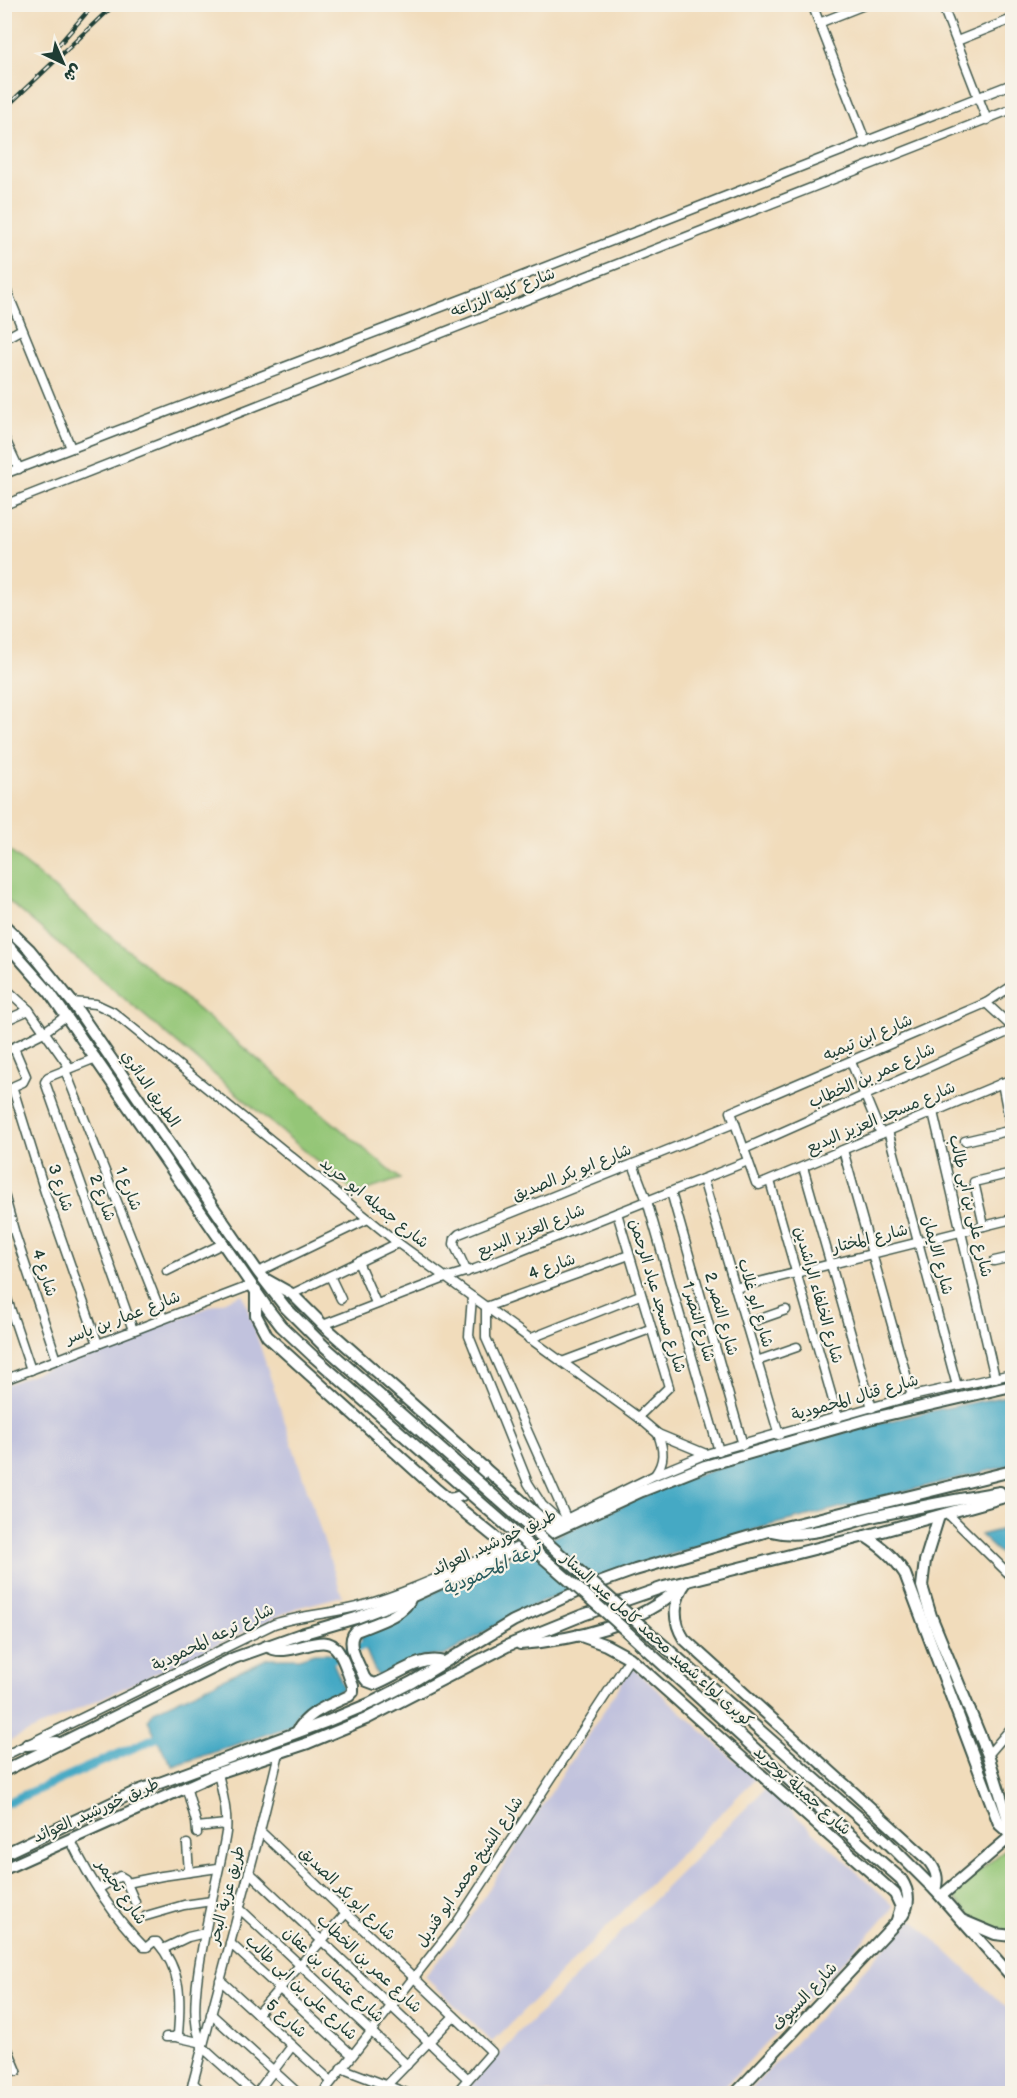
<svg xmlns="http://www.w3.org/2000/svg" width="1017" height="2098" viewBox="0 0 1017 2098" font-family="'Balsamiq Sans','Playpen Sans Arabic',sans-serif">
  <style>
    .industrial { fill: #c1c2dd }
    .green { fill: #94c677; stroke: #5a8256; stroke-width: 1.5 }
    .water { fill: #44a9c4; stroke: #32737c; stroke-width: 1.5 }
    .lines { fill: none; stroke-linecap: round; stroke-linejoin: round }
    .canal { stroke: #44a9c4; stroke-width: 9 }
    .minor-casing { stroke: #3e5548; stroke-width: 11 }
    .major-casing { stroke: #3e5548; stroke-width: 14 }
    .minor { stroke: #fff; stroke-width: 8 }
    .major { stroke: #fff; stroke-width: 10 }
    .rail-casing { stroke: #1f3d34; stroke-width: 4.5 }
    .rail { stroke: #f7f3e8; stroke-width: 2; stroke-dasharray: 7; stroke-linecap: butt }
    .major-bridge-casing { stroke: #3e5548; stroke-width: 14; stroke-linecap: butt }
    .major-bridge { stroke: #fff; stroke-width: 10 }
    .labels { text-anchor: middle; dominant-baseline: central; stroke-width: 4.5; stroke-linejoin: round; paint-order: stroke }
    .street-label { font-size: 16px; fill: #1f3d34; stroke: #f7f3e8 }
    .water-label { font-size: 18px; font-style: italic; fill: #2a5d5f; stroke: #f7f3e8 }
  </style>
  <rect width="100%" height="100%" fill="#f7f3e8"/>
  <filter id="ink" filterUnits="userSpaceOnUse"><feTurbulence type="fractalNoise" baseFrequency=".0167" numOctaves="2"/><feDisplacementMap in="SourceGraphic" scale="12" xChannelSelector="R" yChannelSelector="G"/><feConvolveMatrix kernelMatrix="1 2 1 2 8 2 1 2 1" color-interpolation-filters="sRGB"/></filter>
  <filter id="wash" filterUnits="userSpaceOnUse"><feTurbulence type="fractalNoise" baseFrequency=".008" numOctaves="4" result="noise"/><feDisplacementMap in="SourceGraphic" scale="24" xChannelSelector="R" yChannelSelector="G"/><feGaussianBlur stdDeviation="1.35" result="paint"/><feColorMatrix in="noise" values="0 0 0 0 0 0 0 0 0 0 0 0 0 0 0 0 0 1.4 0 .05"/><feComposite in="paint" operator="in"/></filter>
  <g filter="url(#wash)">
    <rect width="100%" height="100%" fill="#f1dcbb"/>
    <g class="industrial">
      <polygon points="243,1294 342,1596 296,1608 5,1743 4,1385"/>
      <polygon points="632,1667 755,1779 492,2042 425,1976 455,1941"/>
      <polygon points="766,1788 893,1905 892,1910 719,2093 463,2093 518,2035"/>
      <polygon points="912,1919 1012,2013 1012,2093 747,2093"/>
    </g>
    <g class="green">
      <polygon points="4,847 5,847 400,1179 356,1194 5,898"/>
      <path d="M1006 1849 1012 1874V1931C978 1926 972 1919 951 1894Z"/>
    </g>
    <g class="water">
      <path d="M1012 1395V1465L771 1525 606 1574 519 1612 444 1656H425L377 1676 360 1636C380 1628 408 1621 417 1600L663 1487 722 1467 852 1430 940 1409Z"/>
      <polygon points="1012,1527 1012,1565 980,1535"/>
      <polygon points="314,1653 329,1653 344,1688 298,1712 291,1726 173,1766 164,1753 148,1720 154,1711 268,1658 299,1658"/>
    </g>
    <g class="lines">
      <g class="canal">
        <polyline points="322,1663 373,1641"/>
        <polyline points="4,1804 167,1733"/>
      </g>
    </g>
  </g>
  <g filter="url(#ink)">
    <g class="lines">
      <g class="minor-casing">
        <g id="minor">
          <polyline points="812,4 866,143"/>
          <polyline points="942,4 987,120"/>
          <polyline points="819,23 867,4"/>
          <polyline points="957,41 1012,19"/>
          <polyline points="4,284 71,448"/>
          <polyline points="4,339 22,329"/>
          <polyline points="4,437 19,469"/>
          <polyline points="4,474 512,280 1012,84"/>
          <polyline points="4,505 1012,109"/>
          <polyline points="1012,986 986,1003 731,1112 756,1183 759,1185 1012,1079"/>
          <polyline points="4,987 29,1010 70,1068"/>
          <polyline points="72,1002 96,1004 113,1012 398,1243 638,1417 658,1434 706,1454"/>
          <polyline points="986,1003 1012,1027"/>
          <polyline points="4,1021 29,1010"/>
          <polyline points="14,1048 26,1076 23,1082 14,1086 13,1089 45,1192 98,1344"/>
          <polyline points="4,1052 44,1032 66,1016"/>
          <polyline points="96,1058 48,1077 45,1082 133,1330"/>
          <polyline points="851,1062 881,1134"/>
          <polyline points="65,1070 163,1318"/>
          <polyline points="1002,1083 1012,1135"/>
          <polyline points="933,1112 995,1378"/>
          <polyline points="888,1131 957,1386"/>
          <polyline points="965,1141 1012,1130"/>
          <polyline points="744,1149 1012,1030"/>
          <polyline points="843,1150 912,1396"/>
          <polyline points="633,1164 647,1201 719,1451"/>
          <polyline points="803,1167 872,1408"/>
          <polyline points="703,1179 779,1435"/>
          <polyline points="770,1181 838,1418"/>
          <polyline points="671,1192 743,1445"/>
          <polyline points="4,1194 15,1234 57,1360"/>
          <polyline points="617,1213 669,1387 638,1417"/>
          <polyline points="984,1226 974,1182 1012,1173"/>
          <polyline points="994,1261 1012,1257"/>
          <polyline points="358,1262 376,1303"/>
          <polyline points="167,1271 224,1243"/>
          <polyline points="258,1272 368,1219"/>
          <polyline points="467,1272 454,1244 455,1238 459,1234 735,1123"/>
          <polyline points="330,1276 341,1299"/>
          <polyline points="735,1288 1012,1219"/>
          <polyline points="4,1290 31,1370"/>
          <polyline points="292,1294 398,1243"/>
          <polyline points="472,1297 469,1336 528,1483 542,1505 561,1522"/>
          <polyline points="746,1324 786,1310"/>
          <polyline points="323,1325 445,1278 475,1269 748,1161"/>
          <polyline points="529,1339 640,1295"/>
          <polyline points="757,1361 797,1347"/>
          <polyline points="562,1362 650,1329"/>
          <polyline points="4,1380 252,1285"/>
          <path d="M655 1475C665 1461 664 1450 658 1434"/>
          <polyline points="947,1513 1012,1577"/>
          <polyline points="567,1520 486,1338 486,1307 629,1255"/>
          <polyline points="548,1528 655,1475 706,1454 912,1396 1012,1374"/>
          <polyline points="988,1755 1012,1727"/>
          <path d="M4 1756 274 1624C303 1614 334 1614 364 1605 413 1591 460 1567 506 1548"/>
          <polyline points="186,1786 196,1822 197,1833"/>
          <polyline points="197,1827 226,1824"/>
          <polyline points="260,1831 492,2052 455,2094"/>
          <path d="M70 1839C89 1878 113 1916 144 1947H147L153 1942H157C182 1971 181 1998 178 2034L174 2037H166"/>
          <polyline points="187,1844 189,1872"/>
          <polyline points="249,1872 468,2079"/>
          <polyline points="127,1883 162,1876 218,1868"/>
          <polyline points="98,1889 120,1876 125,1879 135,1902"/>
          <polyline points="239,1908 407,2065"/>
          <polyline points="146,1916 184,1905 212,1901"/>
          <polyline points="230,1943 352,2055"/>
          <polyline points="163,1949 188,1937 205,1933"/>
          <polyline points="220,1980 331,2081"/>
          <polyline points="211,2014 299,2094"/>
          <polyline points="257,2014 346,1913"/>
          <polyline points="176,2037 203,2043"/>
          <polyline points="4,2040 17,2071"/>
          <path d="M203 2043C178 2015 221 1872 226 1832 228 1812 222 1792 218 1773"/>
          <polyline points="202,2047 254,2094"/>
          <polyline points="341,2068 409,2094"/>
          <polyline points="193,2083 205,2094"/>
          <polyline points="387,2085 454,2016"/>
          <polyline points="190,2094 260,1831 279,1753"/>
          <polyline points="256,2094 292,2046"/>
          <polyline points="322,2094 456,1924 630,1658"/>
        </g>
      </g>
      <g class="major-casing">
        <g id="major">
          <polyline points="4,925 29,949 72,1002 258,1272 285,1307 324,1346"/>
          <polyline points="4,941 50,993 268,1309 281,1326 313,1356"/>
          <polyline points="267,1280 292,1294 323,1325 551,1527"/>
          <polyline points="256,1290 256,1315 267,1336 437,1490 507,1547"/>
          <path d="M448 1499C468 1496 478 1487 484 1467"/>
          <polyline points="939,1516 925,1561 922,1586 931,1616 988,1755 1007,1816 1008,1832 1012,1847"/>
          <path d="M771 1531C806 1540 842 1524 876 1516 917 1507 959 1499 1000 1492"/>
          <path d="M865 1536C882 1547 894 1557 905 1574L998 1821 1000 1825 1008 1832"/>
          <path d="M687 1581C673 1599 672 1620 684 1639L928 1860C936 1870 939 1878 935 1890"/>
          <path d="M411 1597C406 1615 373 1624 356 1631 344 1643 359 1663 364 1677L367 1681 375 1684C397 1676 419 1655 444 1662"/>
          <polyline points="578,1635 606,1645 630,1658 895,1894 901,1907 897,1920"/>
          <path d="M520 1644C574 1640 639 1625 680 1587"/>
          <path d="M267 1646C289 1661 324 1628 338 1651 345 1661 348 1675 353 1686V1692L349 1696C330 1705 307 1712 297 1732"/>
          <polyline points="27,1745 56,1742"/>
          <polyline points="4,1771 234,1658 301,1634 356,1618 411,1597 642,1491 705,1466 869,1419 1012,1386"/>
          <polyline points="831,1793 885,1840 935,1890 1012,1977"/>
          <polyline points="4,1854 135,1792 328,1721 371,1703 412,1682 513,1621 585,1588 635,1570 768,1531 1012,1471"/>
          <polyline points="4,1869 218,1773 308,1743 366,1719 509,1645 583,1615 664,1587 865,1536 1012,1495"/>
          <polyline points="941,1896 1010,1837"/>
          <polyline points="964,1921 995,1934 1012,1936"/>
          <path d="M735 2094 903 1915C911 1902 909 1891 901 1879L824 1812"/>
        </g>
      </g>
      <use href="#minor" class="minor"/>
      <use href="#major" class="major"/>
      <g class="rail-casing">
        <g id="rail">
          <polyline points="49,56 94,4"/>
          <polyline points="4,109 115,4"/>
        </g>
      </g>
      <use href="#rail" class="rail"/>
      <g class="major-bridge-casing">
        <g id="major-bridge">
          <polyline points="324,1346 831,1793"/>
          <polyline points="313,1356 612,1618 824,1812"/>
        </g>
      </g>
      <use href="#major-bridge" class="major-bridge"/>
    </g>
  </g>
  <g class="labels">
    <g class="street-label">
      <text transform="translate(503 293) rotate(-21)">شارع كليه الزراعه</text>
      <text transform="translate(868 1038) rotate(-23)">شارع ابن تيميه</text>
      <text transform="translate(872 1076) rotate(-24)">شارع عمر بن الخطاب</text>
      <text transform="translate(150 1089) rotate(55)">الطريق الدائري</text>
      <text transform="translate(881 1118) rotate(-23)">شارع مسجد العزيز البديع</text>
      <text transform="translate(572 1173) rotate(-22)">شارع ابو بكر الصديق</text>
      <text transform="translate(60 1188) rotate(72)">شارع 3</text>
      <text transform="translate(128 1189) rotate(68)">شارع 1</text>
      <text transform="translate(102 1198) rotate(70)">شارع 2</text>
      <text transform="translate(374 1203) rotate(39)">شارع جميله ابو حريد</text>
      <text transform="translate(970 1206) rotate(77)">شارع على بن ابى طالب</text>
      <text transform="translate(531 1231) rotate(-22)">شارع العزيز البديع</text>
      <text transform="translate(870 1239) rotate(-14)">شارع المختار</text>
      <text transform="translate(937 1255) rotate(75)">شارع الايمان</text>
      <text transform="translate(552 1267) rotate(-20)">شارع 4</text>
      <text transform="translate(44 1273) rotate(72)">شارع 4</text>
      <text transform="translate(818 1295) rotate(74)">شارع الخلفاء الراشدين</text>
      <text transform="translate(657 1296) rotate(73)">شارع مسجد عباد الرحمن</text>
      <text transform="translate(755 1303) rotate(74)">شارع ابو غلاب</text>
      <text transform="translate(721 1314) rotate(74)">شارع النصر 2</text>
      <text transform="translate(123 1318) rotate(-21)">شارع عمار بن ياسر</text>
      <text transform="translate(698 1322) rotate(74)">شارع النصر 1</text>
      <text transform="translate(855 1398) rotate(-16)">شارع قنال المحمودية</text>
      <text transform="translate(494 1543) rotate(-25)">طريق خورشيد, العوائد</text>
      <text transform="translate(213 1638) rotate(-26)">شارع ترعه المحمودية</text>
      <text transform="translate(657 1640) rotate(42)">كوبرى لواء شهيد محمد كامل عبد الستار</text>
      <text transform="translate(802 1791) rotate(42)">شارع جميلة بوحريد</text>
      <text transform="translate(96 1811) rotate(-24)">طريق خورشيد, العوائد</text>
      <text transform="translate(470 1872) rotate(-56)">شارع الشيخ محمد ابو قنديل</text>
      <text transform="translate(121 1892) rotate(55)">شارع تحيمر</text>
      <text transform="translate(347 1894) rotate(44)">شارع ابو بكر الصديق</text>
      <text transform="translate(227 1895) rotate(-75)">طريق عزبة البحر</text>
      <text transform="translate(369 1964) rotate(43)">شارع عمر بن الخطاب</text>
      <text transform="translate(333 1975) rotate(43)">شارع عثمان بن عفان</text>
      <text transform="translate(301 1988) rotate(43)">شارع على بن ابى طالب</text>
      <text transform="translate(805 1997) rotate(-47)">شارع السيوف</text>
      <text transform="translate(286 2019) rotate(42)">شارع 5</text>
    </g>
    <g class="water-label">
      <text transform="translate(492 1569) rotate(-24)">ترعة المحمودية</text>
    </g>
  </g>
  <rect width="1017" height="2098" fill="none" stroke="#f7f3e8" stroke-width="24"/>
  <g transform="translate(63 63) rotate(136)" stroke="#f7f3e8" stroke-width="4.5" paint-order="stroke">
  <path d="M0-4.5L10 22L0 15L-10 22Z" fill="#1f3d34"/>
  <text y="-9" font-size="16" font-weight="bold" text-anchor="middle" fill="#1f3d34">ش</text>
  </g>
</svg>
